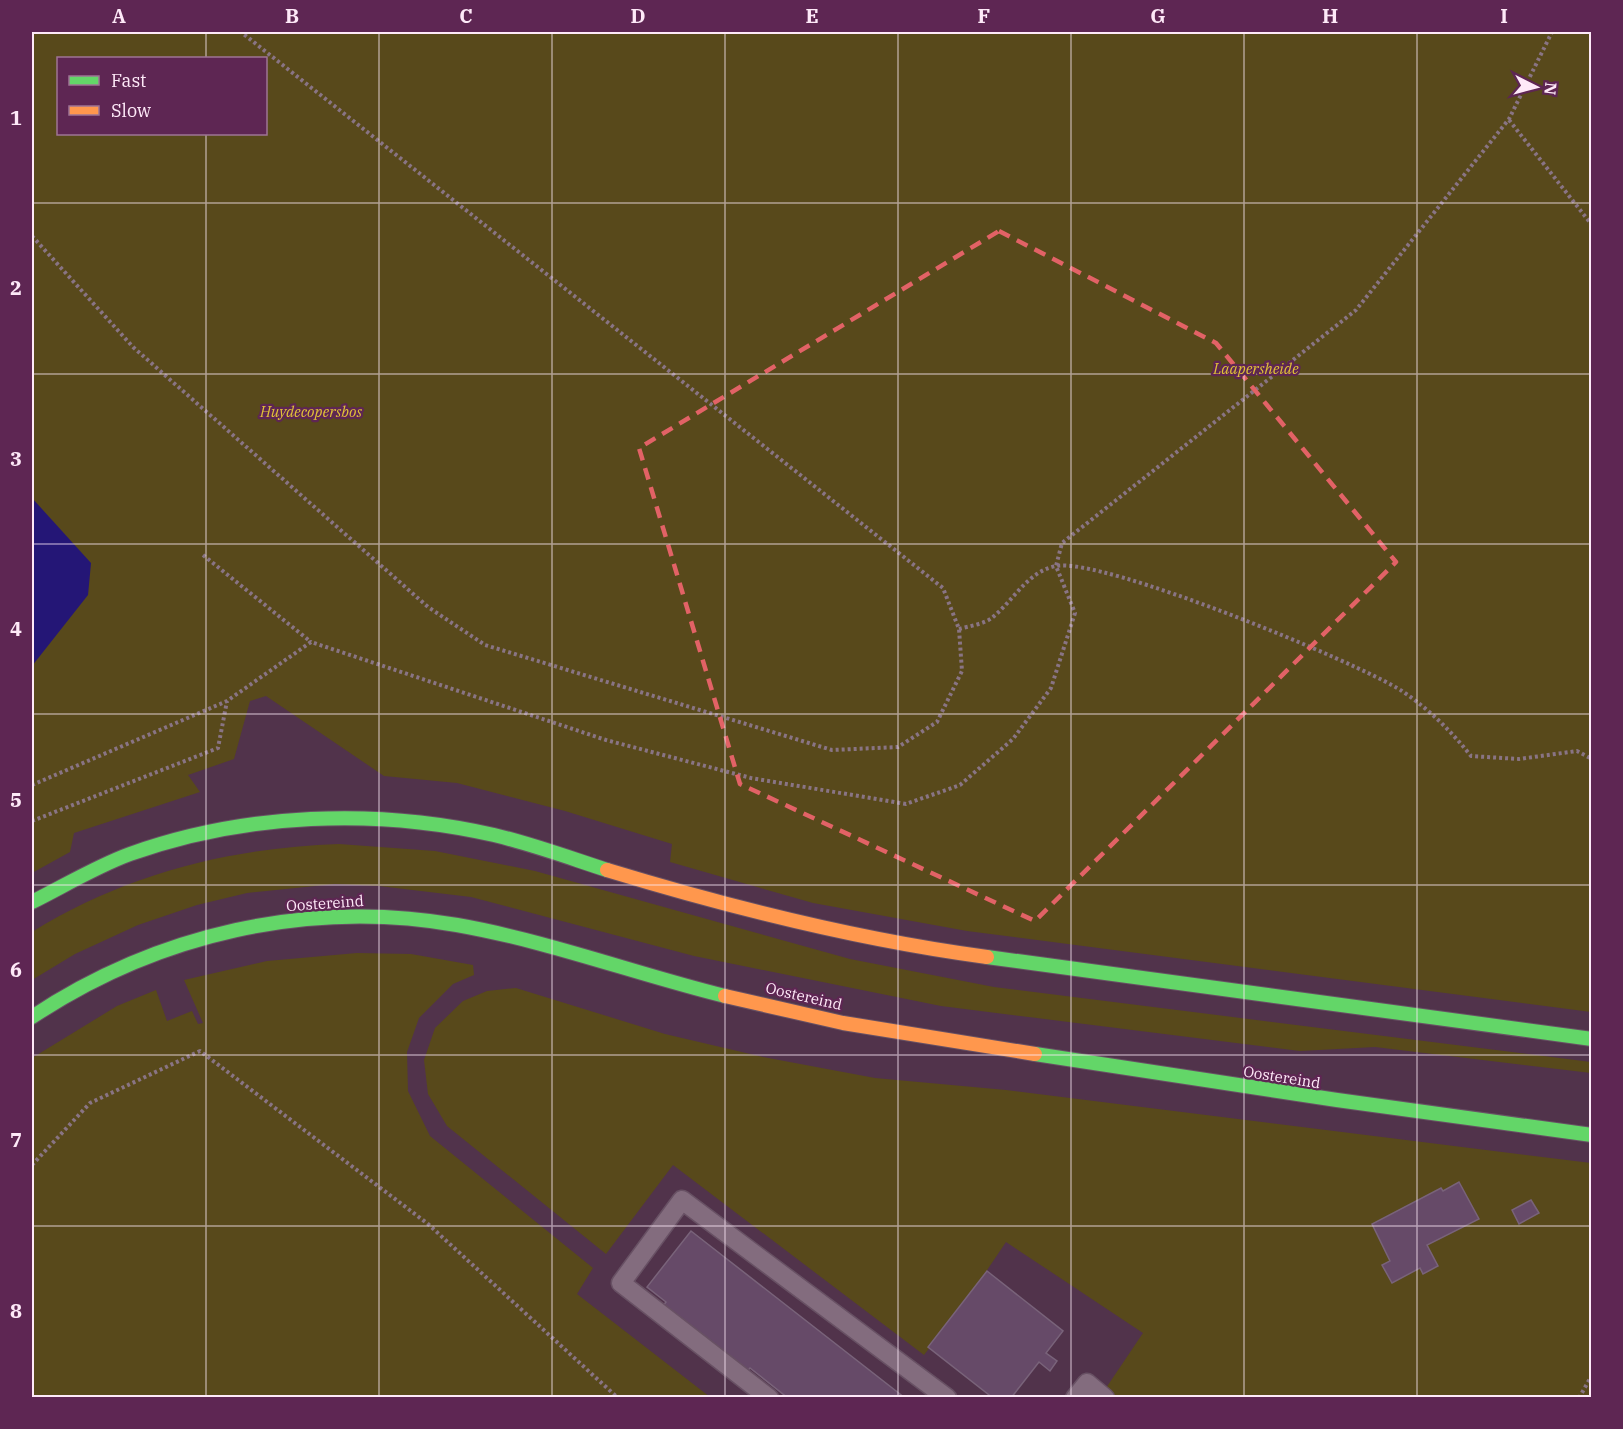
<svg xmlns="http://www.w3.org/2000/svg" width="1623" height="1429" viewBox="0 0 1623 1429" font-family="'IBM Plex Serif',serif">
  <style>
    .green { fill: #58491b; fill-rule: evenodd }
    .water { fill: #241676 }
    .building { fill: #664a68; stroke: #79637a; stroke-width: 1.5 }
    .lines { fill: none; stroke-linecap: round; stroke-linejoin: round }
    .lane-casing { stroke: #685164; stroke-width: 21 }
    .fast-casing { stroke: #685164; stroke-width: 16 }
    .slow-casing { stroke: #685164; stroke-width: 16 }
    .path { stroke: #897484; stroke-width: 4; stroke-dasharray: 3 3; stroke-linecap: butt }
    .lane { stroke: #836c7e; stroke-width: 18 }
    .fast { stroke: #63d668; stroke-width: 14 }
    .slow { stroke: #ff974d; stroke-width: 14 }
    .marked { fill: none; stroke: #e26266; stroke-width: 4.5; stroke-dasharray: 12 8; stroke-linejoin: round }
    .grid { fill: none; stroke: #fee9f8; stroke-width: 1.5; stroke-opacity: 0.55 }
    .labels { text-anchor: middle; dominant-baseline: central; stroke-width: 4.5; stroke-linejoin: round; paint-order: stroke }
    .park-label { font-size: 15px; font-style: italic; fill: #e0c237; stroke: #5e2653 }
    .street-label { font-size: 15px; fill: #fee9f8; stroke: #5e2653 }
    .neatline { fill: none; stroke: #fee9f8; stroke-width: 2 }
    .grid-label { font-size: 20px; text-anchor: middle; font-weight: bold; fill: #fee9f8 }
  </style>
  <rect width="100%" height="100%" fill="#51334b"/>
  <g class="green">
    <path d="M32 32H1591V1012L967 931 813 903 670 862 672 844 565 811 457 783 384 776 266 696 250 701 234 759 188 775 200 792 74 833 70 852 32 873ZM58 58H266V134H58Z"/>
    <path d="M339 844 435 851 535 871 850 959 994 987 1591 1062V1073L1375 1047 1300 1051 941 1006 694 956 471 897 379 886 335 884 247 893 197 905 138 925 75 954 32 980V932C126 874 229 848 339 844Z"/>
    <polygon points="357,953 411,954 473,965 474,975 453,984 419,1018 407,1052 408,1091 430,1136 593,1268 577,1294 710,1397 32,1397 32,1058 117,1006 156,990 167,1021 192,1011 198,1024 203,1023 184,980 267,961"/>
    <polygon points="516,988 665,1034 763,1057 875,1078 1006,1090 1591,1163 1591,1397 1105,1397 1106,1388 1143,1333 1006,1242 973,1291 924,1355 673,1165 606,1254 447,1126 428,1094 424,1060 435,1028 463,1001 487,991"/>
  </g>
  <polygon class="water" points="32,498 91,563 88,595 32,666"/>
  <g class="building">
    <polygon points="1459,1182 1479,1219 1427,1245 1438,1266 1423,1274 1420,1268 1392,1283 1382,1265 1390,1261 1372,1224 1441,1188 1443,1191"/>
    <polygon points="1531,1200 1539,1213 1519,1224 1512,1210"/>
    <polygon points="691,1231 905,1398 788,1398 750,1368 745,1374 661,1308 666,1302 647,1287"/>
    <polygon points="987,1271 1063,1331 1046,1353 1057,1361 1050,1371 1039,1362 1011,1398 993,1398 928,1347"/>
  </g>
  <g class="lines">
    <g class="lane-casing">
      <g id="lane">
        <polyline points="769,1398 621,1283 682,1200 947,1398"/>
        <polyline points="1075,1398 1087,1383 1105,1398"/>
      </g>
    </g>
    <g class="fast-casing">
      <g id="fast">
        <path d="M32 902C64 886 97 866 130 854 245 813 376 808 494 835 532 844 570 858 607 870"/>
        <polyline points="987,957 1592,1039"/>
        <path d="M32 1017C157 934 309 899 457 925 548 941 636 974 725 996"/>
        <polyline points="1035,1054 1337,1100 1592,1135"/>
      </g>
    </g>
    <g class="slow-casing">
      <g id="slow">
        <path d="M607 870C732 908 858 940 987 957"/>
        <polyline points="725,996 843,1023 1035,1054"/>
      </g>
    </g>
    <g class="path">
      <polyline points="1509,120 1592,225"/>
      <polyline points="32,236 133,347 428,607 485,645 832,750 898,747 937,722 962,671 959,629 943,588 241,32"/>
      <polyline points="203,555 311,642"/>
      <path d="M959 629C969 626 985 624 993 617 1013 601 1028 571 1056 566 1102 557 1357 662 1402 691 1430 710 1451 731 1471 756L1519 759 1577 751 1592 759"/>
      <polyline points="32,785 227,701 311,642 606,740 751,778 906,804 960,785 1013,739 1051,688 1075,613 1056,566 1062,543 1356,310 1509,119 1552,32"/>
      <polyline points="32,821 218,748 227,701"/>
      <polyline points="32,1165 90,1103 200,1051 428,1224 618,1398"/>
      <polyline points="1579,1398 1592,1375"/>
    </g>
    <use href="#lane" class="lane"/>
    <use href="#fast" class="fast"/>
    <use href="#slow" class="slow"/>
  </g>
  <path class="marked" d="M999 231 1216 343 1396 562 1035 921 740 784 639 448Z"/>
  <path class="grid" d="M206 32V58M379 32V1398M552 32V1398M725 32V1398M898 32V1398M1071 32V1398M1244 32V1398M1417 32V1398M206 134V1398M32 203H1592M32 374H1592M32 544H1592M32 714H1592M32 885H1592M32 1055H1592M32 1226H1592"/>
  <g class="labels">
    <g class="park-label">
      <text x="1256" y="368">Laapersheide</text>
      <text x="311" y="411">Huydecopersbos</text>
    </g>
    <g class="street-label">
      <text transform="translate(325 903) rotate(-4)">Oostereind</text>
      <text transform="translate(804 996) rotate(13)">Oostereind</text>
      <text transform="translate(1282 1077) rotate(9)">Oostereind</text>
    </g>
  </g>
  <rect width="1623" height="1429" fill="none" stroke="#5e2653" stroke-width="66"/>
  <rect x="57" y="57" width="210" height="78" fill="#5e2653" stroke="#9e7495" stroke-width="1.5"/>
  <rect x="69" y="76" width="30" height="9" fill="#63d668" stroke="#9e7495" stroke-width="1.5"/>
  <text x="111" y="87" font-size="18" fill="#fee9f8">Fast</text>
  <rect x="69" y="106" width="30" height="9" fill="#ff974d" stroke="#9e7495" stroke-width="1.5"/>
  <text x="111" y="117" font-size="18" fill="#fee9f8">Slow</text>
  <g transform="translate(1536 87) rotate(96)" stroke="#5e2653" stroke-width="4.5" paint-order="stroke">
  <path d="M0-4.5L10 22L0 15L-10 22Z" fill="#fee9f8"/>
  <text y="-9" font-size="16" font-weight="bold" text-anchor="middle" fill="#fee9f8">N</text>
  </g>
  <rect x="33" y="33" width="1557" height="1363" class="neatline"/>
  <g class="grid-label">
    <text x="119" y="23">A</text>
    <text x="292" y="23">B</text>
    <text x="466" y="23">C</text>
    <text x="638" y="23">D</text>
    <text x="812" y="23">E</text>
    <text x="984" y="23">F</text>
    <text x="1158" y="23">G</text>
    <text x="1330" y="23">H</text>
    <text x="1504" y="23">I</text>
    <text x="16" y="125">1</text>
    <text x="16" y="295">2</text>
    <text x="16" y="466">3</text>
    <text x="16" y="636">4</text>
    <text x="16" y="807">5</text>
    <text x="16" y="977">6</text>
    <text x="16" y="1147">7</text>
    <text x="16" y="1318">8</text>
  </g>
</svg>
